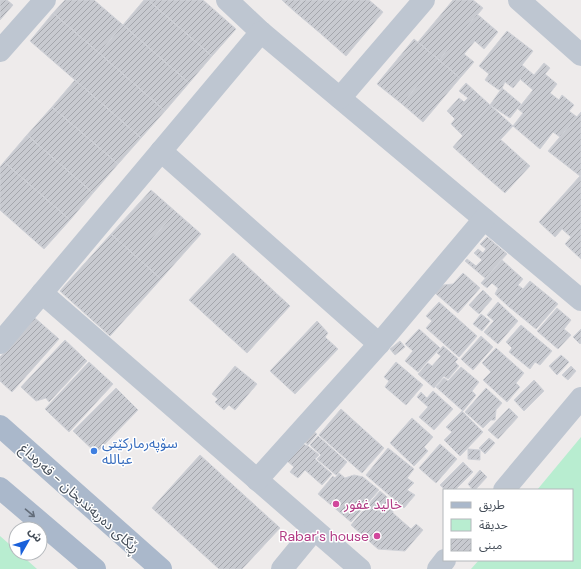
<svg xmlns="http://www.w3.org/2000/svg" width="581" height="569" viewBox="0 0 581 569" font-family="'DM Sans','Noto Sans Arabic',sans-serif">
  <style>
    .green { fill: #b8edd0 }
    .building { fill: url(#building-hatch); stroke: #cfd1d7 }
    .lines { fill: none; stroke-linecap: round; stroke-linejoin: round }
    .minor { stroke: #bec6d1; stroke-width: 22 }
    .major { stroke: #aab8cb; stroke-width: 22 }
    .oneway { stroke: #636d7a }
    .shop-dot { fill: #3f7fe0; stroke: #fff; stroke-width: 1.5 }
    .hotel-dot { fill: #d1479c; stroke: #fff; stroke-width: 1.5 }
    .labels { text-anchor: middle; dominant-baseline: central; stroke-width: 3; stroke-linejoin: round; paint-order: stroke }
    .shop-label { font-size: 14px; fill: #366cbe; stroke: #fff; text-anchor: start }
    .street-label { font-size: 14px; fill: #444d58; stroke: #fff }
    .hotel-label { font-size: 14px; fill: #b23c85; stroke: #fff; text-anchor: start }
  </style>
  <defs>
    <pattern id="building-hatch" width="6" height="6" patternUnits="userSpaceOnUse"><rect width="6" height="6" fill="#c8cad0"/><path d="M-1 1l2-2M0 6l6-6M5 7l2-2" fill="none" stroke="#a4a6ac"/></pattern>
  </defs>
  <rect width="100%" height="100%" fill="#eeebeb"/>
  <g class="green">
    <polygon points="581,437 581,569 471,569 479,560 572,560 572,490 537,490"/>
    <polygon points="0,536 16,550 16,553 19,553 37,569 0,569"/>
  </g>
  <g class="building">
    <polygon points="0,0 7,0 13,5 0,20"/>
    <polygon points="65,0 94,0 123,25 99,53 53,13"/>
    <polygon points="144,0 148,0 212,56 189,83 123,25"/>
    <polygon points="148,0 203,0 236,29 212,56"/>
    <polygon points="282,0 303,0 294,11"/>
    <polygon points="303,0 349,0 320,33 294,11"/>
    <polygon points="349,0 369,0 383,12 346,56 320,33"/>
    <polygon points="453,0 473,0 483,8 439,60 418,42"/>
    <polygon points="53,13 99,53 75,80 30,41"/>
    <polygon points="477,14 498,32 484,49 475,41 464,54 474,62 460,78 439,60"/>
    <polygon points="123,25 189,83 165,111 99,53"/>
    <polygon points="507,31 533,51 522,65 528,70 513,88 505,82 502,88 499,90 485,80 489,74 479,66"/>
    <polygon points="414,39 439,60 402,104 377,84"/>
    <polygon points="99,53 165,111 141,138 75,80"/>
    <polygon points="439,60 460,78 423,122 402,104"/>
    <polygon points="544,63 550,68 545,74 557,84 550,93 559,100 562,95 574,105 569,111 577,117 560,137 553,132 540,149 513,126 523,113 518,109 533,90 520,79 528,70 534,75"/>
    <polygon points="75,80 141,138 118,164 52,107"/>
    <polygon points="466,83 490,105 463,136 451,124 455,119 447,111 459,98 464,102 468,98 459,91"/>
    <polygon points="502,88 521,104 510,118 490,105"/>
    <polygon points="490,105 513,126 475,167 453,147"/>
    <polygon points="52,107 118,164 93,193 27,135"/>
    <polygon points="581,112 581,175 580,176 548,151"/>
    <polygon points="27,135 93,193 70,220 4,162"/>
    <polygon points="500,139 530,166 505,193 475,167"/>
    <polygon points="4,162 70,220 44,249 0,210 0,167"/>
    <polygon points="580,176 581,177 581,226 571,237 562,229 555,237 539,222"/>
    <polygon points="151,190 176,212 136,257 111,234"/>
    <polygon points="176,212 201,234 161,279 136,257"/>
    <polygon points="581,226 581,259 565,244"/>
    <polygon points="111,234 161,279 110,336 60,291"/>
    <polygon points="487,237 507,254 485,278 465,261 467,259 476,266 482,260 474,253 478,249 483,253 486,249 480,244"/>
    <polygon points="233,253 290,306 247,353 189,300"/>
    <polygon points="502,260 523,279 518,285 523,289 508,306 495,294 498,288 492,283 487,288 481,283"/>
    <polygon points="463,273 480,288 458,313 435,293 443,285 453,284"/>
    <polygon points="530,281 558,304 536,329 508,306"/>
    <polygon points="483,290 492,299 479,314 469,305"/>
    <polygon points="439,302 477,336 459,357 426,328 432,321 426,316"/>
    <polygon points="498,302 518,321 498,344 484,332 494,321 487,315"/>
    <polygon points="557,308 571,320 564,329 571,335 558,349 537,331"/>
    <polygon points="481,314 490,321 482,331 473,324"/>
    <polygon points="35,318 59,339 12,392 0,381 0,357"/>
    <polygon points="317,321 328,333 325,337 338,349 295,394 270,371"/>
    <polygon points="521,325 552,351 540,365 535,362 530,369 509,352 512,348 506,342"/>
    <polygon points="419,329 440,348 418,372 405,361 413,351 405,344"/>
    <polygon points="581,329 581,343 580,344 573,337"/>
    <polygon points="481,336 493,347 473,370 461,359"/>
    <polygon points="65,340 87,361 49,402 46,398 36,401 21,387"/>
    <polygon points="400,341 405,347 395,355 390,349"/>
    <polygon points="443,346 458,359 455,362 459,366 448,379 444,376 434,388 418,374 428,363 432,366 441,356 437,353"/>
    <polygon points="496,348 524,373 516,383 520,387 507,402 483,380 491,372 482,363"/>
    <polygon points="561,355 569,362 557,375 549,366"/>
    <polygon points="89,362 113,384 69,432 45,409"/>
    <polygon points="396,362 423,385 406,405 385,387 389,381 384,377"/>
    <polygon points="235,366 257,384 235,410 229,405 224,410 215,402 218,399 212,394"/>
    <polygon points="571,366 576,371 568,380 562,375"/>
    <polygon points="461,367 479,382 472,391 476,395 463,411 436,387 444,378 448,381"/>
    <polygon points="534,380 544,391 524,411 514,400"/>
    <polygon points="116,388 138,410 96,453 73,431"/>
    <polygon points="486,388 502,403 496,410 495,420 491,420 483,428 465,412"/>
    <polygon points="433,391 453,409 434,430 419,417 428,407 417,397 421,392 427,398"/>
    <polygon points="509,408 518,417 498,439 488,430"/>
    <polygon points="341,409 384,448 362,473 319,435"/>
    <polygon points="462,411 483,432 460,456 444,440 452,432 446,427"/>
    <polygon points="412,418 433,437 424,447 428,451 414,466 390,443"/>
    <polygon points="309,428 317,434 308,445 300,438"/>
    <polygon points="318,436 347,462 336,475 317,459 321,455 310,445"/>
    <polygon points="489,438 495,443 485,454 479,448"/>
    <polygon points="300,443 308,446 319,455 315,459 332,474 322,485 305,470 298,478 290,472 294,467 286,460"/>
    <polygon points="440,444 457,459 436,483 419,468"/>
    <polygon points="388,448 414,469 407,478 414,483 407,490 415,495 404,508 366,475"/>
    <polygon points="468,449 480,450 480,460 468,459"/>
    <polygon points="200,455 280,528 242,569 219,569 152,508"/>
    <polygon points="463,462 473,472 455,490 445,490 440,485"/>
    <polygon points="480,470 487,477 475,490 473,490 468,484"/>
    <polygon points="339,473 345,478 354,475 363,477 379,490 351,522 318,494 333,476 335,478"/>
    <polygon points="380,491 394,503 392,506 393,513 411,529 416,524 423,530 405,551 378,549 351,525"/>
  </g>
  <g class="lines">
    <g class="minor">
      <polyline points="227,0 261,32 581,300"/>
      <polyline points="519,0 581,55"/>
      <polyline points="0,51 45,0"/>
      <polyline points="340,98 424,0"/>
      <polyline points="161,151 379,344"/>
      <polyline points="42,293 360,569"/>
      <polyline points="0,343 261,32"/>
      <polyline points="257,480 379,344 484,219"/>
      <polyline points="504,490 581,398"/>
      <polyline points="282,569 314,530"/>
      <polyline points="438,569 445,560"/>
    </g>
    <g class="major">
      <polyline points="0,426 161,569"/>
      <polyline points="0,488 95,569"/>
    </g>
  </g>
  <defs><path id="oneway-shaft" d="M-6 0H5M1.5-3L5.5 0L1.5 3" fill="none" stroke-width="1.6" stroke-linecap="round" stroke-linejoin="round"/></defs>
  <use class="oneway" href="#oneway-shaft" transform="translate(30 513) rotate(40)"/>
  <circle class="shop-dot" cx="94" cy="451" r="4"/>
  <g class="hotel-dot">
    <circle cx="336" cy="504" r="4"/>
    <circle cx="377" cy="536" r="4"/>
  </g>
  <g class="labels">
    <g class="shop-label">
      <text x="102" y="443">سۆپه‌رماركێتى<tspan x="102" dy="16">عبالله</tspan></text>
    </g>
    <g class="street-label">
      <text transform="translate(80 498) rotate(42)">ڕێگای دەربەندیخان - قەرەداغ</text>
    </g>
    <g class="hotel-label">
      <text x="344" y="504">خالید غفور</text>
      <text x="369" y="536" text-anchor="end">Rabar's house</text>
    </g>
  </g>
  <rect x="443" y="489" width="130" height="72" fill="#ffffff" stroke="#b4b8bc"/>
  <rect x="451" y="502" width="20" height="6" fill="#aab8cb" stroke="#b4b8bc"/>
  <text x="479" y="509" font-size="12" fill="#444d58">طريق</text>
  <rect x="451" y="519" width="20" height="12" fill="#b8edd0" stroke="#b4b8bc"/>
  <text x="479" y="529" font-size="12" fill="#444d58">حديقة</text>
  <rect x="451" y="539" width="20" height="12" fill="url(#building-hatch)" stroke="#b4b8bc"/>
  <text x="479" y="549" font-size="12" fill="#444d58">مبنى</text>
  <g transform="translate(28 541) rotate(51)"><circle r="19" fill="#ffffff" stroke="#b4b8bc"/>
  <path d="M0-3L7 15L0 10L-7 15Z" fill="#1960da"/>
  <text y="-6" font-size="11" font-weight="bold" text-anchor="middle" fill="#444d58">ش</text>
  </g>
</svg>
